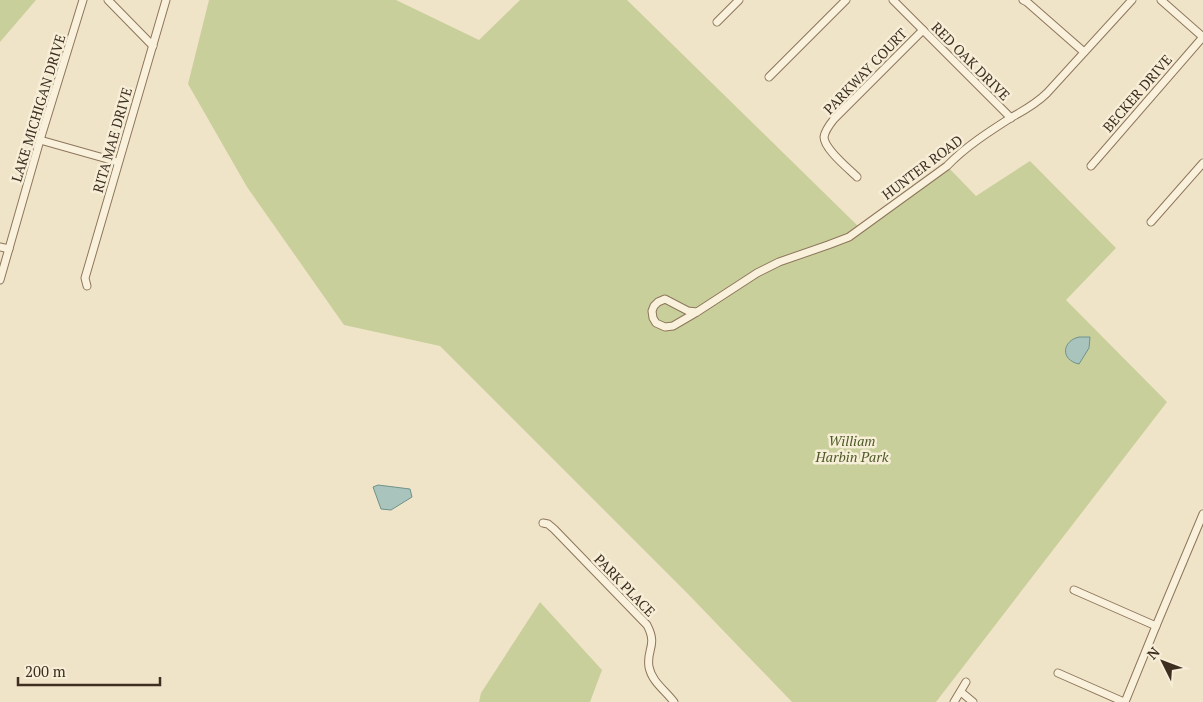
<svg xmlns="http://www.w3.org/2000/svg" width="1203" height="702" viewBox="0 0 1203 702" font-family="'PT Serif',serif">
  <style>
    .green { fill: #c9cf9b }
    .water { fill: #a9c4bc; stroke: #6f938a }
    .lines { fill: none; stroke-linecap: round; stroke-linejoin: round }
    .minor-casing { stroke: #8d765c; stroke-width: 9 }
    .minor { stroke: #faf1dc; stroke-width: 7 }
    .labels { text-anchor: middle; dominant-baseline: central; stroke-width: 5; stroke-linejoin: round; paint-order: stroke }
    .street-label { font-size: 14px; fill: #3d2e20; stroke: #f7eed8 }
    .park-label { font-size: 14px; font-style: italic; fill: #4d5a26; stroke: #f7eed8 }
  </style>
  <rect width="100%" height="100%" fill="#f0e4c8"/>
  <g class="green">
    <polygon points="0,0 36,0 0,42"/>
    <polygon points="209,0 396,0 479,40 520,0 627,0 860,228 947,166 976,196 1030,161 1116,248 1066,300 1167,402 936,702 792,702 688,594 440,346 344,325 247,187 188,84"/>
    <polygon points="540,602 602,670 590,702 479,702 481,693"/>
  </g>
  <g class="water">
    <path d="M1079 337H1090L1089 348 1079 364C1060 360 1062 341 1079 337Z"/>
    <polygon points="378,485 410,489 412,497 391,510 381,509 373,487"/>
  </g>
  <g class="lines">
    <g class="minor-casing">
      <g id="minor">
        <polyline points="108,0 153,46"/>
        <polyline points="893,0 1011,118"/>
        <polyline points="1023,0 1027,2 1084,52"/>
        <polyline points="1161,0 1203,37"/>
        <polyline points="717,22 739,0"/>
        <polyline points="769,77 846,0"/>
        <polyline points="40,140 118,162"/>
        <polyline points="1091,166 1203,37"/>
        <path d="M857 177C849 169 824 149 824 137 825 130 830 124 834 119L923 30"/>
        <polyline points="1151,222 1203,163"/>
        <polyline points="0,247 9,249"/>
        <polyline points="0,280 40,140 83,0"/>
        <polyline points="87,286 85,278 166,0"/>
        <path d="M697 312 688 311 665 299 658 302 654 306 652 311 653 318 656 323 665 327 673 326 697 312 757 273 779 262 828 245 849 237 947 166C965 147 990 131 1012 117 1025 110 1037 103 1047 93L1132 0"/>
        <path d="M543 523 548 524 554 529 647 625C658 646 646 649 649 667 652 682 665 690 674 702"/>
        <polyline points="1074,590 1156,626"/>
        <polyline points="1058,673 1124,702"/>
        <polyline points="961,692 973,702"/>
        <polyline points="954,702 966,682"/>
        <polyline points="1125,702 1156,626 1203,514"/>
      </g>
    </g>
    <use href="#minor" class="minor"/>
  </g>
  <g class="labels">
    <g class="street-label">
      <text transform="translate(971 61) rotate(45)">RED OAK DRIVE</text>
      <text transform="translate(865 71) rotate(-46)">PARKWAY COURT</text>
      <text transform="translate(1137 93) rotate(-49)">BECKER DRIVE</text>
      <text transform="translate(38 108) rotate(-73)">LAKE MICHIGAN DRIVE</text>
      <text transform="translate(112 140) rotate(-74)">RITA MAE DRIVE</text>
      <text transform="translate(922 167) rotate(-37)">HUNTER ROAD</text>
      <text transform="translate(625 585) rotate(46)">PARK PLACE</text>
    </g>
    <g class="park-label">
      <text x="852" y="440">William<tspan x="852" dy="16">Harbin Park</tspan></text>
    </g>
  </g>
  <g transform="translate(1163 662) rotate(312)" stroke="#f7eed8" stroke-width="4" paint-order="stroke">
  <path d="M0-4L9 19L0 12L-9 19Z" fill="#3d2e20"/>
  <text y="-8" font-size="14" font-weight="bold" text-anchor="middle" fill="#3d2e20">N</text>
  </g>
  <path d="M18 677v8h142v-8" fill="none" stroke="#3d2e20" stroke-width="2.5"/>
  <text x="25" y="677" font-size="15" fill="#3d2e20" stroke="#f7eed8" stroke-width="4" paint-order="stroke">200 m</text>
</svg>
